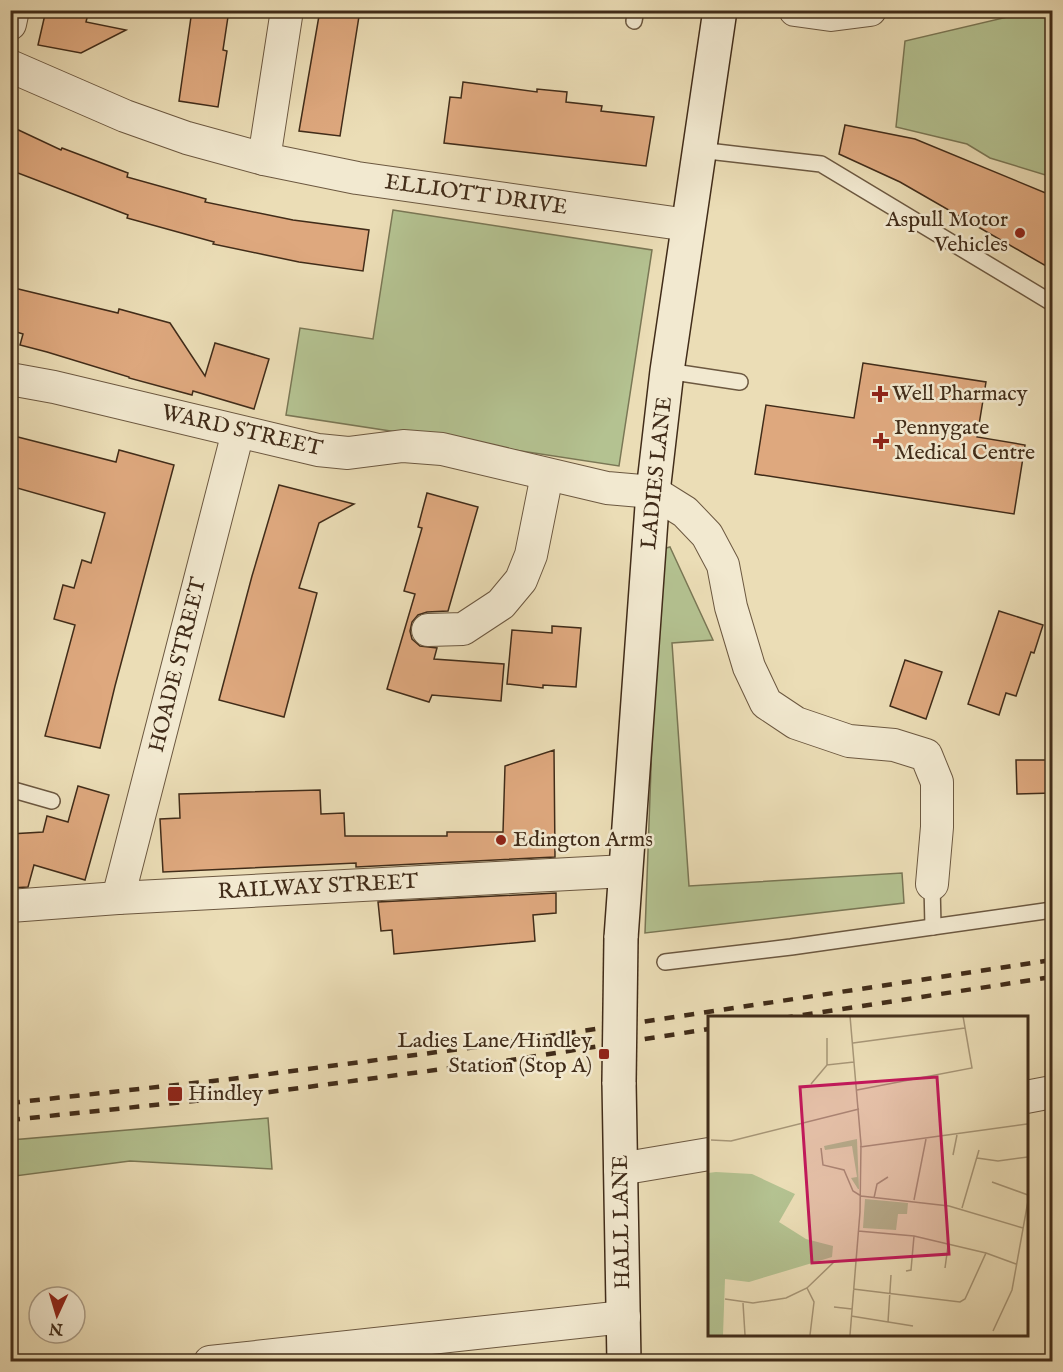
<svg xmlns="http://www.w3.org/2000/svg" width="1063" height="1372" viewBox="0 0 1063 1372" font-family="'IM FELL English',serif">
  <style>
    .green { fill: #b4c291; stroke: #7a7755; stroke-width: 1.5 }
    .building { fill: #dea87e; stroke: #412c19; stroke-width: 1.5 }
    .lines { fill: none; stroke-linecap: round; stroke-linejoin: round }
    .lane-casing { stroke: #6c5840; stroke-width: 18 }
    .street-casing { stroke: #6c5840; stroke-width: 34 }
    .secondary-casing { stroke: #412c19; stroke-width: 36 }
    .lane { stroke: #f2e9d0; stroke-width: 15 }
    .street { stroke: #f2e9d0; stroke-width: 32 }
    .secondary { stroke: #f2e9d0; stroke-width: 33 }
    .rail { stroke: #412c19; stroke-width: 4.5; stroke-dasharray: 10 10; stroke-linecap: butt }
    .secondary-bridge-casing { stroke: #412c19; stroke-width: 36; stroke-linecap: butt }
    .secondary-bridge { stroke: #f2e9d0; stroke-width: 33 }
    .poi-dot { fill: #8f2418; stroke: #f2e9d0; stroke-width: 2 }
    .labels { text-anchor: middle; dominant-baseline: central; stroke-width: 5; stroke-linejoin: round; paint-order: stroke }
    .street-label { font-size: 22px; fill: #412c19; stroke: #f2e9d0 }
    .poi-label { font-size: 22px; fill: #412c19; stroke: #f2e9d0; text-anchor: start }
    .inset-road { fill: none; stroke: #a79677; stroke-width: 1.5 }
    .view { fill: #c2185b; fill-opacity: 0.15; stroke: #c2185b; stroke-width: 3 }
    .inset-edge { fill: none; stroke: #412c19; stroke-width: 3 }
  </style>
  <rect width="100%" height="100%" fill="#ebddb6"/>
  <filter id="stains"><feTurbulence type="fractalNoise" baseFrequency=".00333" numOctaves="4"/><feColorMatrix values="0 0 0 0 .2 0 0 0 0 .09 0 0 0 0 .02 0 0 0 .5 -.17"/></filter>
  <radialGradient id="worn" r=".72"><stop offset=".6" stop-color="#630" stop-opacity="0"/><stop offset="1" stop-color="#630" stop-opacity=".3"/></radialGradient>
  <g class="green">
    <polygon points="1037,10 1052,11 1052,177 990,158 967,144 896,127 905,41"/>
    <polygon points="393,210 652,250 619,466 286,415 300,328 373,339"/>
    <polygon points="670,547 713,640 672,643 689,886 902,873 904,903 645,933 659,550"/>
    <polygon points="268,1118 272,1169 130,1161 15,1176 11,1140"/>
  </g>
  <g class="building">
    <polygon points="46,10 89,10 86,22 126,30 81,53 38,45"/>
    <polygon points="192,10 229,10 223,50 227,51 218,107 179,101"/>
    <polygon points="320,10 360,10 340,136 299,131"/>
    <polygon points="463,82 537,92 537,89 567,92 566,102 602,106 601,111 654,117 646,166 444,143 450,97 461,98"/>
    <polygon points="845,125 915,139 1053,196 1053,270 900,182 839,154"/>
    <polygon points="10,126 61,150 62,148 128,173 127,177 206,199 205,202 293,220 369,230 363,271 299,262 213,244 214,242 127,218 128,215 10,170"/>
    <polygon points="10,287 118,313 119,309 170,323 205,376 215,343 269,359 254,409 193,391 192,395 129,378 129,377 47,352 20,345 23,334 10,330"/>
    <polygon points="863,363 986,382 977,437 1025,445 1014,514 755,474 766,405 854,418"/>
    <polygon points="10,435 116,462 119,450 174,465 115,686 100,748 45,736 75,625 54,619 63,585 74,588 82,560 91,563 105,513 10,486"/>
    <polygon points="279,485 354,504 319,523 299,588 317,593 284,717 219,700 252,576"/>
    <polygon points="427,493 478,507 448,611 427,612 418,615 412,622 410,631 412,639 420,646 437,648 434,659 504,664 501,701 432,695 429,702 387,689 415,594 404,591 422,528 418,527"/>
    <polygon points="999,611 1043,625 1034,653 1031,652 1016,696 1006,693 999,715 968,704"/>
    <polygon points="552,626 581,628 576,687 543,685 543,688 507,684 512,630 552,633"/>
    <polygon points="905,660 942,672 926,719 890,706"/>
    <polygon points="554,750 555,857 356,867 356,863 163,872 160,819 180,818 179,794 320,790 321,814 344,813 345,836 447,836 447,832 503,832 505,766"/>
    <polygon points="1016,760 1053,760 1053,793 1017,794"/>
    <polygon points="78,786 109,795 85,880 34,865 28,887 10,888 10,834 43,832 47,816 68,822"/>
    <polygon points="556,893 556,913 533,915 535,941 394,954 392,930 381,931 378,902"/>
  </g>
  <g class="lines">
    <g class="lane-casing">
      <g id="lane">
        <polyline points="634,21 636,10"/>
        <polyline points="699,150 821,164 1052,303"/>
        <polyline points="667,371 740,382"/>
        <polyline points="10,789 52,801"/>
        <polyline points="932,884 933,927"/>
        <polyline points="665,962 791,947 1052,910"/>
      </g>
    </g>
    <g class="street-casing">
      <g id="street">
        <polyline points="795,10 831,15 870,10"/>
        <polyline points="10,24 13,10"/>
        <polyline points="10,66 125,116 187,138 264,159 357,178 688,225"/>
        <polyline points="264,159 287,10"/>
        <polyline points="10,379 54,387 318,450 348,453 403,446 442,449 607,488 653,492 685,512 707,535 723,565 731,607 749,667 766,703 796,723 849,741 894,745 926,755 937,782 937,827 932,884"/>
        <polyline points="428,630 463,629 501,604 521,580 531,555 547,475"/>
        <polyline points="118,898 238,432"/>
        <polyline points="10,906 118,898 626,871"/>
        <polyline points="1026,1097 1052,1092"/>
        <polyline points="620,1169 709,1154"/>
        <polyline points="210,1362 624,1317"/>
      </g>
    </g>
    <g class="secondary-casing">
      <g id="secondary">
        <polyline points="621,938 653,492 667,371 720,10"/>
        <polyline points="619,1082 624,1362"/>
      </g>
    </g>
    <use href="#lane" class="lane"/>
    <use href="#street" class="street"/>
    <use href="#secondary" class="secondary"/>
    <g class="rail">
      <polyline points="783,1018 1052,977"/>
      <polyline points="10,1103 231,1079 476,1047 1052,960"/>
      <polyline points="10,1120 232,1097 511,1060 709,1029"/>
    </g>
    <g class="secondary-bridge-casing">
      <polyline id="secondary-bridge" points="619,1082 621,938"/>
    </g>
    <use href="#secondary-bridge" class="secondary-bridge"/>
  </g>
  <g class="poi-dot">
    <circle cx="1020" cy="233" r="6"/>
    <path d="M877 385h6v6h6v6h-6v6h-6v-6h-6v-6h6z"/>
    <path d="M878 432h6v6h6v6h-6v6h-6v-6h-6v-6h6z"/>
    <circle cx="501" cy="840" r="6"/>
    <rect x="598" y="1048" width="12" height="12" rx="3"/>
    <rect x="167" y="1086" width="16" height="16" rx="3"/>
  </g>
  <g class="labels">
    <g class="street-label">
      <text transform="translate(476 195) rotate(8)">ELLIOTT DRIVE</text>
      <text transform="translate(242 431) rotate(13)">WARD STREET</text>
      <text transform="translate(657 473) rotate(-84)">LADIES LANE</text>
      <text transform="translate(178 665) rotate(-76)">HOADE STREET</text>
      <text transform="translate(318 887) rotate(-3)">RAILWAY STREET</text>
      <text transform="translate(622 1222) rotate(-91)">HALL LANE</text>
    </g>
    <g class="poi-label">
      <text x="1008" y="220" text-anchor="end">Aspull Motor<tspan x="1008" dy="25">Vehicles</tspan></text>
      <text x="892" y="394">Well Pharmacy</text>
      <text x="894" y="428">Pennygate<tspan x="894" dy="25">Medical Centre</tspan></text>
      <text x="513" y="840">Edington Arms</text>
      <text x="592" y="1041" text-anchor="end">Ladies Lane/Hindley<tspan x="592" dy="25">Station (Stop A)</tspan></text>
      <text x="188" y="1094">Hindley</text>
    </g>
  </g>
  <g transform="translate(708 1016)">
    <rect width="320" height="320" fill="#ebddb6"/>
    <path d="M149 123 151 173H150L143 162 149 161 144 130 117 134 116 130ZM8 156 44 158 87 178 71 206 98 223 125 230 124 241 41 266 17 263 15 319H0V157ZM157 183 200 187 199 198H190L188 214 155 212Z" fill="#b4c291"/>
    <path class="inset-road" d="M142 0 153 128 152 196 142 319M119 22V49L146 46M145 27 257 12M103 68 119 49M149 74 264 52 255 0M3 124 23 125 151 93M152 131 319 108M113 132 115 149 136 154 145 175 153 180 241 190 315 212M245 139 249 119M269 142 290 145 320 141M284 166 320 179M166 182 169 168 180 161M206 184 218 123M254 192 271 134M150 215 206 220 278 237M237 252 240 230M198 255 203 254 206 220M99 272 106 286 102 319M145 273 252 286 257 283 278 237 308 248M17 283 45 287 78 282 99 272 127 245H148M35 287 37 319M126 291 144 293M143 300 205 310M180 306 183 259M285 315 304 274 320 185"/>
    <path class="view" d="M229 61 241 238 104 247 92 71Z"/>
    <rect width="320" height="320" class="inset-edge"/>
  </g>
  <rect width="1063" height="1372" fill="none" stroke="#ebddb6" stroke-width="36"/>
  <rect x="12" y="12" width="1039" height="1348" fill="none" stroke="#412c19" stroke-width="3"/>
  <rect x="18" y="18" width="1027" height="1336" fill="none" stroke="#412c19" stroke-width="1.5"/>
  <g transform="translate(57 1315) rotate(184)"><circle r="28" fill="#f2e9d0" stroke="#ab9d87" stroke-width="1.5"/>
  <path d="M0-4.5L10 22L0 15L-10 22Z" fill="#8f2418"/>
  <text y="-9" font-size="16" font-weight="bold" text-anchor="middle" fill="#412c19">N</text>
  </g>
  <rect width="100%" height="100%" filter="url(#stains)"/>
  <rect width="100%" height="100%" fill="url(#worn)"/>
</svg>
